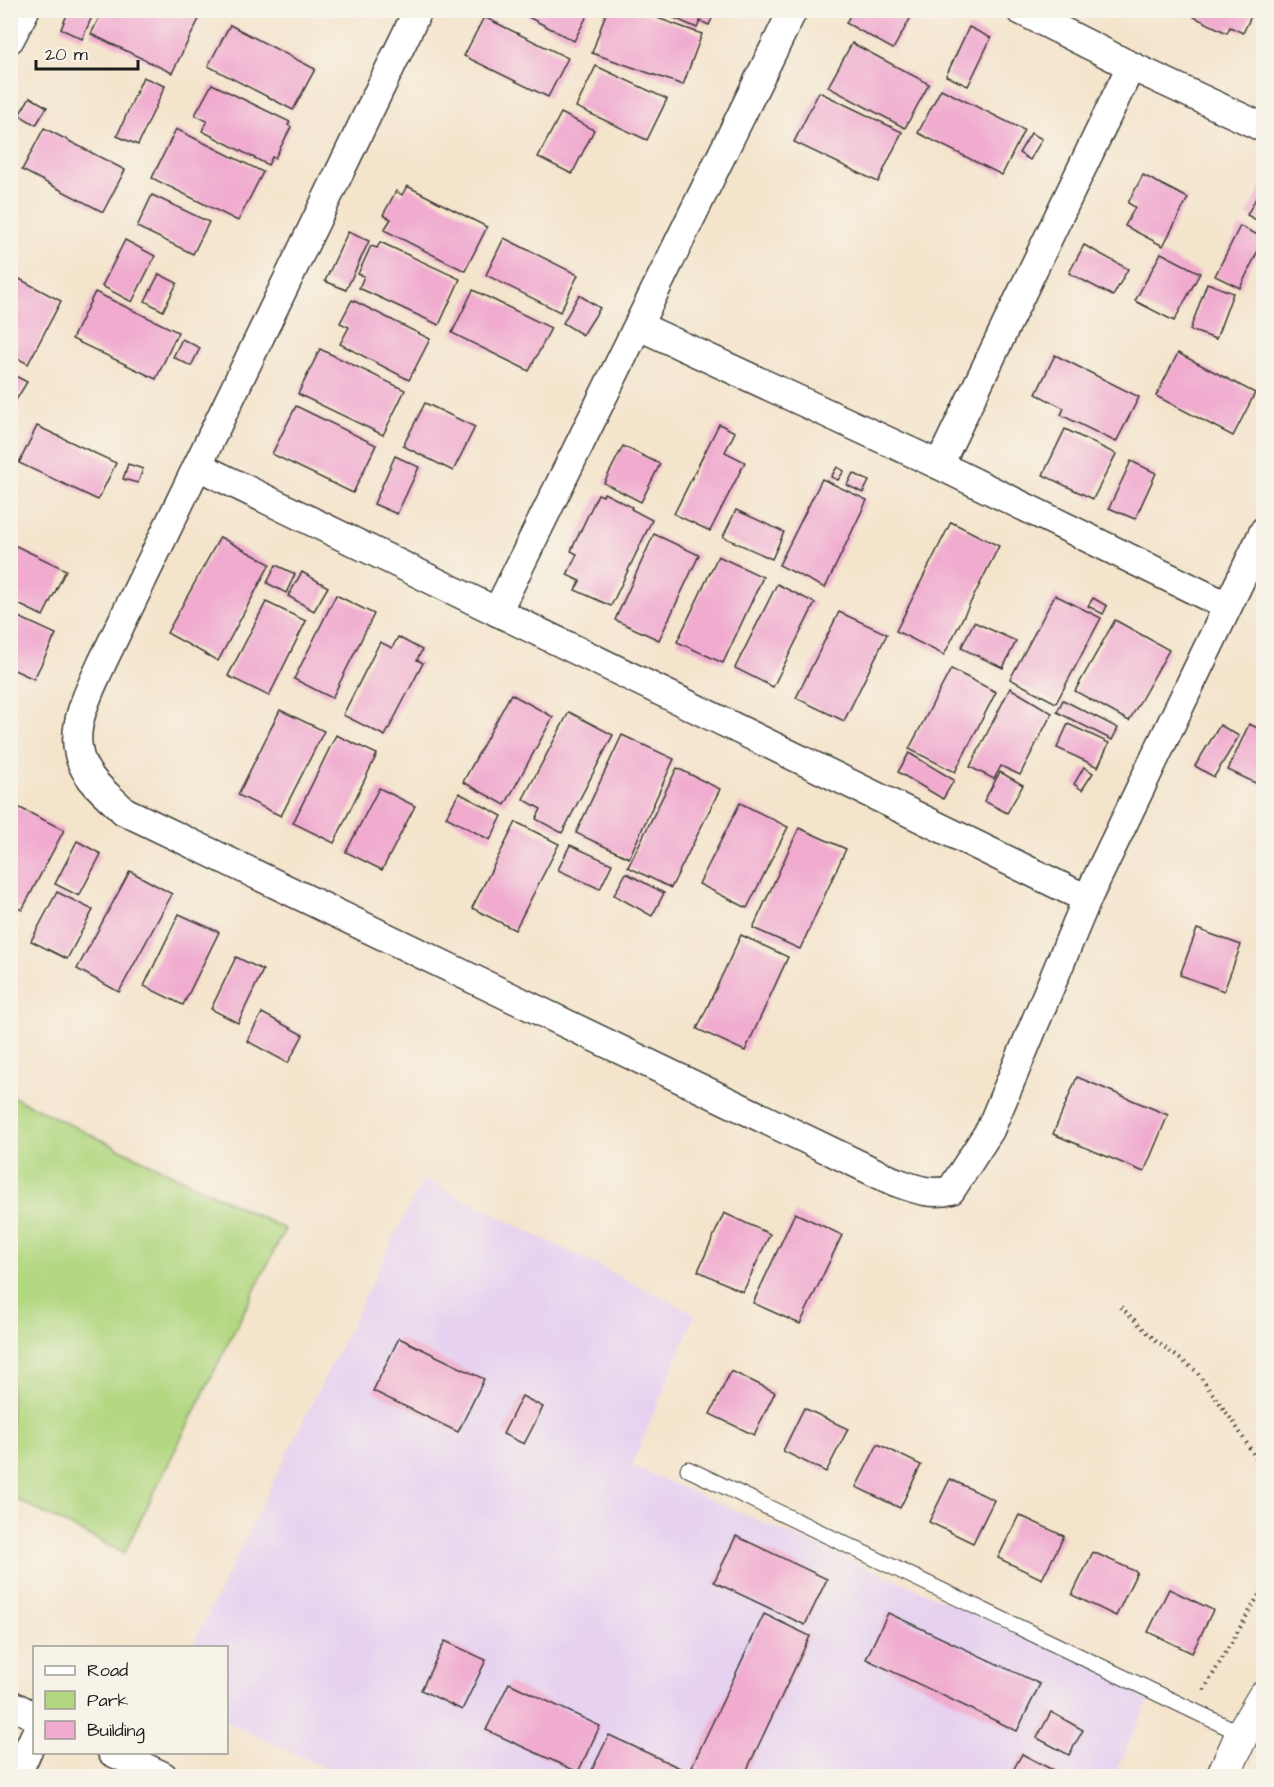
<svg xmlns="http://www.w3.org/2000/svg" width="1274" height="1787" viewBox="0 0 1274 1787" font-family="'Architects Daughter',sans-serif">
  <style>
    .built { fill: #e6d2f0 }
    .green { fill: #b2d781; stroke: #677a4e; stroke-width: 1.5 }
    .building { fill: #f0abcf }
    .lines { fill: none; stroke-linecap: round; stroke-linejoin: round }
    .service-casing { stroke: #3c3a36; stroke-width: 17 }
    .minor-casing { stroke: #3c3a36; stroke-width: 31 }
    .tertiary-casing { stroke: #3c3a36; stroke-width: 35 }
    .path { stroke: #3c3a36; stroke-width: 4; stroke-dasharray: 1.5 4.5; stroke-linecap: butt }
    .service { stroke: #fff; stroke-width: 15 }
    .minor { stroke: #fff; stroke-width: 28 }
    .tertiary { stroke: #fff; stroke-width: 33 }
  </style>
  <rect width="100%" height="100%" fill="#f7f3e8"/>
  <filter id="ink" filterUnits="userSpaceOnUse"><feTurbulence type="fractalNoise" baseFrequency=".0167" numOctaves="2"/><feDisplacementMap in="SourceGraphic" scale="12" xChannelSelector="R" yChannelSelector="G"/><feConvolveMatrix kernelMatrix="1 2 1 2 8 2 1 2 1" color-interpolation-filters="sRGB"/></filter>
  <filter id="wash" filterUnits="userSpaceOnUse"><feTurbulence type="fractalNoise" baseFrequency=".008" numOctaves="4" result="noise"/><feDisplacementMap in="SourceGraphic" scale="24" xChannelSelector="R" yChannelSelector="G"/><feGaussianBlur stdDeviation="1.35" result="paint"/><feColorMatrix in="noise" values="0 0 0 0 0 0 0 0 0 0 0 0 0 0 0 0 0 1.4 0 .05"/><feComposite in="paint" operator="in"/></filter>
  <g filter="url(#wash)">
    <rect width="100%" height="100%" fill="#f4e4cc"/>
    <polygon class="built" points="423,1179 695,1314 632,1466 1153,1691 1114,1776 342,1776 227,1722 226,1648 191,1648"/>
    <polygon class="green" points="11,1096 285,1229 124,1553 11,1497"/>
    <g id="blocks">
      <g class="building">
        <polygon points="69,10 95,10 82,39 61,29"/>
        <polygon points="103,10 187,10 200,17 172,73 91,34"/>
        <polygon points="515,10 590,10 574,41"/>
        <polygon points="607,10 635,10 702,34 683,85 592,53"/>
        <polygon points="664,10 716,10 709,25 700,21 697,28 663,13"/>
        <polygon points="853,10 915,10 893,49 846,23"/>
        <polygon points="1197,10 1254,10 1243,33 1230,27 1227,33 1194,17"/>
        <polygon points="484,17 568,58 548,97 464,56"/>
        <polygon points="230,25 315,69 293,110 208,66"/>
        <polygon points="969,27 991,38 968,86 946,76"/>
        <polygon points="852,43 929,84 905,128 828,87"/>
        <polygon points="596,66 667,99 647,140 576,107"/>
        <polygon points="143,77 165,86 138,145 117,136"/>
        <polygon points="212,84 290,122 288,125 291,127 275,158 272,157 268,165 202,131 207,121 195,115"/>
        <polygon points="941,89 1024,130 1002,175 918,133"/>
        <polygon points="819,92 902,132 878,182 794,142"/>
        <polygon points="30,97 47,107 36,125 19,115"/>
        <polygon points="561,113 594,130 572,174 538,157"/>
        <polygon points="44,128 125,170 103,212 22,170"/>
        <polygon points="176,129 263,172 238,221 152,178"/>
        <polygon points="1031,133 1042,139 1030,160 1019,153"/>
        <polygon points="1143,175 1188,198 1163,246 1125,226 1135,207 1128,203"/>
        <polygon points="1264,183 1264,224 1247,215"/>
        <polygon points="407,186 487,227 465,271 384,230 391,219 383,215 396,191 402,195"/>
        <polygon points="152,195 209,222 193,254 137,227"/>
        <polygon points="1240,226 1264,238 1240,288 1215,276"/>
        <polygon points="348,232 369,241 346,290 325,281"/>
        <polygon points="504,238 578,275 560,312 486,275"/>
        <polygon points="125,240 155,256 132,302 102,286"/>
        <polygon points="380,242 460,279 439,325 359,288 364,276 358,274 371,246 377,248"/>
        <polygon points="1084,245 1128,269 1113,296 1069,273"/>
        <polygon points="1161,253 1200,273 1174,321 1135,301"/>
        <polygon points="10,274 61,301 28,364 10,354"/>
        <polygon points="159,274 177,283 163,311 145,301"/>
        <polygon points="1207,283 1233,293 1216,339 1190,330"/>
        <polygon points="473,290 551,328 529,371 452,333"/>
        <polygon points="95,292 178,332 156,379 72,339"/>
        <polygon points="579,295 600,308 583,335 563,323"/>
        <polygon points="352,300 430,339 409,380 340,344 349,327 340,323"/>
        <polygon points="182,339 200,348 191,366 173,357"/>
        <polygon points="320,349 405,390 383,435 298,394"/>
        <polygon points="1178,353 1255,393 1233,436 1156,396"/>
        <polygon points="1055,355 1139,397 1116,442 1061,415 1064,408 1036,394"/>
        <polygon points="10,373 27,382 10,410"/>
        <polygon points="425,403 475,427 453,471 403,446"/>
        <polygon points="296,406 376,445 353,493 272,454"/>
        <polygon points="719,424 735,432 725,452 745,462 710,531 674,514"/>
        <polygon points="37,426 116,463 98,500 19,463"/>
        <polygon points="1065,429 1116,454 1093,499 1043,475"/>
        <polygon points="623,446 660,464 641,502 604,483"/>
        <polygon points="395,456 419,467 397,514 374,504"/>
        <polygon points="1131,461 1156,473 1135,519 1109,508"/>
        <polygon points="128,464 143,469 138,483 123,479"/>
        <polygon points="837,467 844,471 838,480 831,477"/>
        <polygon points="853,473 869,481 863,493 847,485"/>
        <polygon points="822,479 867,500 825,588 779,565"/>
        <polygon points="604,493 632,507 631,509 652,520 611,606 575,590 580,581 567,575 577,554 571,551 598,494 603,496"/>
        <polygon points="736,510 784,532 772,559 723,537"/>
        <polygon points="951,522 999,546 944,655 896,631"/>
        <polygon points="654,534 699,555 659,640 615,620"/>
        <polygon points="220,537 270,564 218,661 167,633"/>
        <polygon points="10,543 66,570 43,616 10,600"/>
        <polygon points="718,556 763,577 723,663 677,642"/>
        <polygon points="276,565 295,574 286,593 267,583"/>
        <polygon points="302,572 328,587 314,611 288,596"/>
        <polygon points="777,584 815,603 773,687 735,668"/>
        <polygon points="336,595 374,614 332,698 294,679"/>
        <polygon points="1055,595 1101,618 1056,703 1010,679"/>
        <polygon points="1093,598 1107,606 1103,614 1088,606"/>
        <polygon points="266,602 306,621 269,696 228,676"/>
        <polygon points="839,612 887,634 844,721 796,698"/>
        <polygon points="10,613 56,634 34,679 10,668"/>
        <polygon points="1115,620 1169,650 1129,721 1075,691"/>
        <polygon points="974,622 1016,641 1003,668 961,648"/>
        <polygon points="398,637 422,650 417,660 423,663 385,736 343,715 380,642 392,648"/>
        <polygon points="951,669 996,692 955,772 909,749"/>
        <polygon points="1010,688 1052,713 1020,775 1001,766 994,779 970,767"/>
        <polygon points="511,694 553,717 505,805 463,782"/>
        <polygon points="1063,700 1118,728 1112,740 1057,712"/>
        <polygon points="280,710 324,731 281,816 238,795"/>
        <polygon points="569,712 613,735 562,833 536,819 541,809 523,799"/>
        <polygon points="1068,724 1109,743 1098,767 1057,748"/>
        <polygon points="1249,724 1264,731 1264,787 1228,770"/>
        <polygon points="1220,725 1239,736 1214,777 1195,766"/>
        <polygon points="336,735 377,754 334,843 293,823"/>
        <polygon points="622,735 674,759 629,858 576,833"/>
        <polygon points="909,753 954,780 943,799 898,772"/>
        <polygon points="1084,767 1093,773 1082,790 1074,784"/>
        <polygon points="677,768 720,789 671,888 628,867"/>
        <polygon points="1000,772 1023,785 1007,813 984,801"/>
        <polygon points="379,788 415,806 382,870 346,852"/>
        <polygon points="459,793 502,816 490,840 446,817"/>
        <polygon points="740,803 788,827 747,908 699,884"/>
        <polygon points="14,805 64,830 22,910 10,904 10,811"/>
        <polygon points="516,822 559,844 515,930 472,908"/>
        <polygon points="799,828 846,849 800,949 753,928"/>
        <polygon points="77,841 101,854 79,896 55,884"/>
        <polygon points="570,845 612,864 600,889 558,870"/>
        <polygon points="130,871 172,894 119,992 77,969"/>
        <polygon points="626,873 664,893 652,916 614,895"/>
        <polygon points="57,892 93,910 67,959 31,941"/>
        <polygon points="179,914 219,932 183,1005 144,986"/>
        <polygon points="1197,929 1241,945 1224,991 1180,975"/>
        <polygon points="741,935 788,957 745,1051 697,1029"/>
        <polygon points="236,957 263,970 238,1023 211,1009"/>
        <polygon points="262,1013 303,1035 288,1063 247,1041"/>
        <polygon points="1077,1077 1168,1115 1144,1172 1053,1134"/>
        <polygon points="724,1213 770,1234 743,1292 698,1271"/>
        <polygon points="795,1213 842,1235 800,1324 753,1303"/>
        <polygon points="399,1338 484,1379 458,1432 373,1391"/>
        <polygon points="731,1371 775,1392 754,1435 710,1414"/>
        <polygon points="522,1396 543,1407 524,1444 503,1434"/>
        <polygon points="804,1408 848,1429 826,1472 783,1451"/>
        <polygon points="878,1444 921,1465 900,1508 856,1487"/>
        <polygon points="950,1479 994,1500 973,1543 929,1522"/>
        <polygon points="1019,1515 1064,1536 1042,1579 998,1558"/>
        <polygon points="736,1536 827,1579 805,1625 714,1582"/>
        <polygon points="1093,1552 1137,1572 1116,1616 1072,1595"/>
        <polygon points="1169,1589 1213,1610 1192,1653 1148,1632"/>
        <polygon points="888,1613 1040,1684 1017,1731 866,1659"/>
        <polygon points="764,1614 810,1636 744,1776 716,1776 692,1766"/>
        <polygon points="445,1641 486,1660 462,1710 421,1690"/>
        <polygon points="509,1683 600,1726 578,1772 486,1730"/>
        <polygon points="1051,1712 1083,1730 1069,1755 1037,1738"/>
        <polygon points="609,1735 697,1776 589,1776"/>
        <polygon points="1022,1754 1064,1776 1010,1776"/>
      </g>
    </g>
  </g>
  <g filter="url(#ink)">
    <use href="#blocks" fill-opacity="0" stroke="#3c3a36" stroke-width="1.5"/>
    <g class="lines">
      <g class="service-casing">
        <polyline id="service" points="688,1469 1242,1734"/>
      </g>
      <g class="minor-casing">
        <g id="minor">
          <path d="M418 10 102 663C87 697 63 738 88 774 97 788 112 799 124 811L893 1181C913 1188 930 1196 951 1190L990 1130 1087 899 1264 531"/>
          <polyline points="1020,10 1131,66 1264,128"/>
          <polyline points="10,39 25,10"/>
          <polyline points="639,326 939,465 1227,606"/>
          <polyline points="939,465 1131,66"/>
          <polyline points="198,466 1087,899"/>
          <polyline points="497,612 793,10"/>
          <polyline points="10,1704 34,1716"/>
          <polyline points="112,1752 163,1776"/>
          <polyline points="16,1776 34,1737"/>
        </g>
      </g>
      <g class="tertiary-casing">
        <polyline id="tertiary" points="1223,1776 1242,1734 1264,1697"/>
      </g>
      <g class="path">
        <polyline points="1121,1307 1156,1341 1196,1371 1234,1423 1264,1471"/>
        <polyline points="1204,1690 1264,1586"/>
      </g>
      <use href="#service" class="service"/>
      <use href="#minor" class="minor"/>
      <use href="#tertiary" class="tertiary"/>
    </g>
  </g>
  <rect width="1274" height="1787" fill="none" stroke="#f7f3e8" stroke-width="36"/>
  <rect x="33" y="1646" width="195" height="108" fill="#f7f3e8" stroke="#9f9d96" stroke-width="1.5"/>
  <rect x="45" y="1666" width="30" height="9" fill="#ffffff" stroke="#9f9d96" stroke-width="1.5"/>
  <text x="87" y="1676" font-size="18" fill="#1c1c1c">Road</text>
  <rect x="45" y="1691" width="30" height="18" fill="#b2d781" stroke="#9f9d96" stroke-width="1.5"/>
  <text x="87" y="1706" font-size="18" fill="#1c1c1c">Park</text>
  <rect x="45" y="1721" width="30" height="18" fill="#f0abcf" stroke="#9f9d96" stroke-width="1.5"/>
  <text x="87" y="1736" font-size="18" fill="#1c1c1c">Building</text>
  <path d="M36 60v9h102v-9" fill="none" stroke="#1c1c1c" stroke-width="3"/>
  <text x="45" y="60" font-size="18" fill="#1c1c1c" stroke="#f7f3e8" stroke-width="4.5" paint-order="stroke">20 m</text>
</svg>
